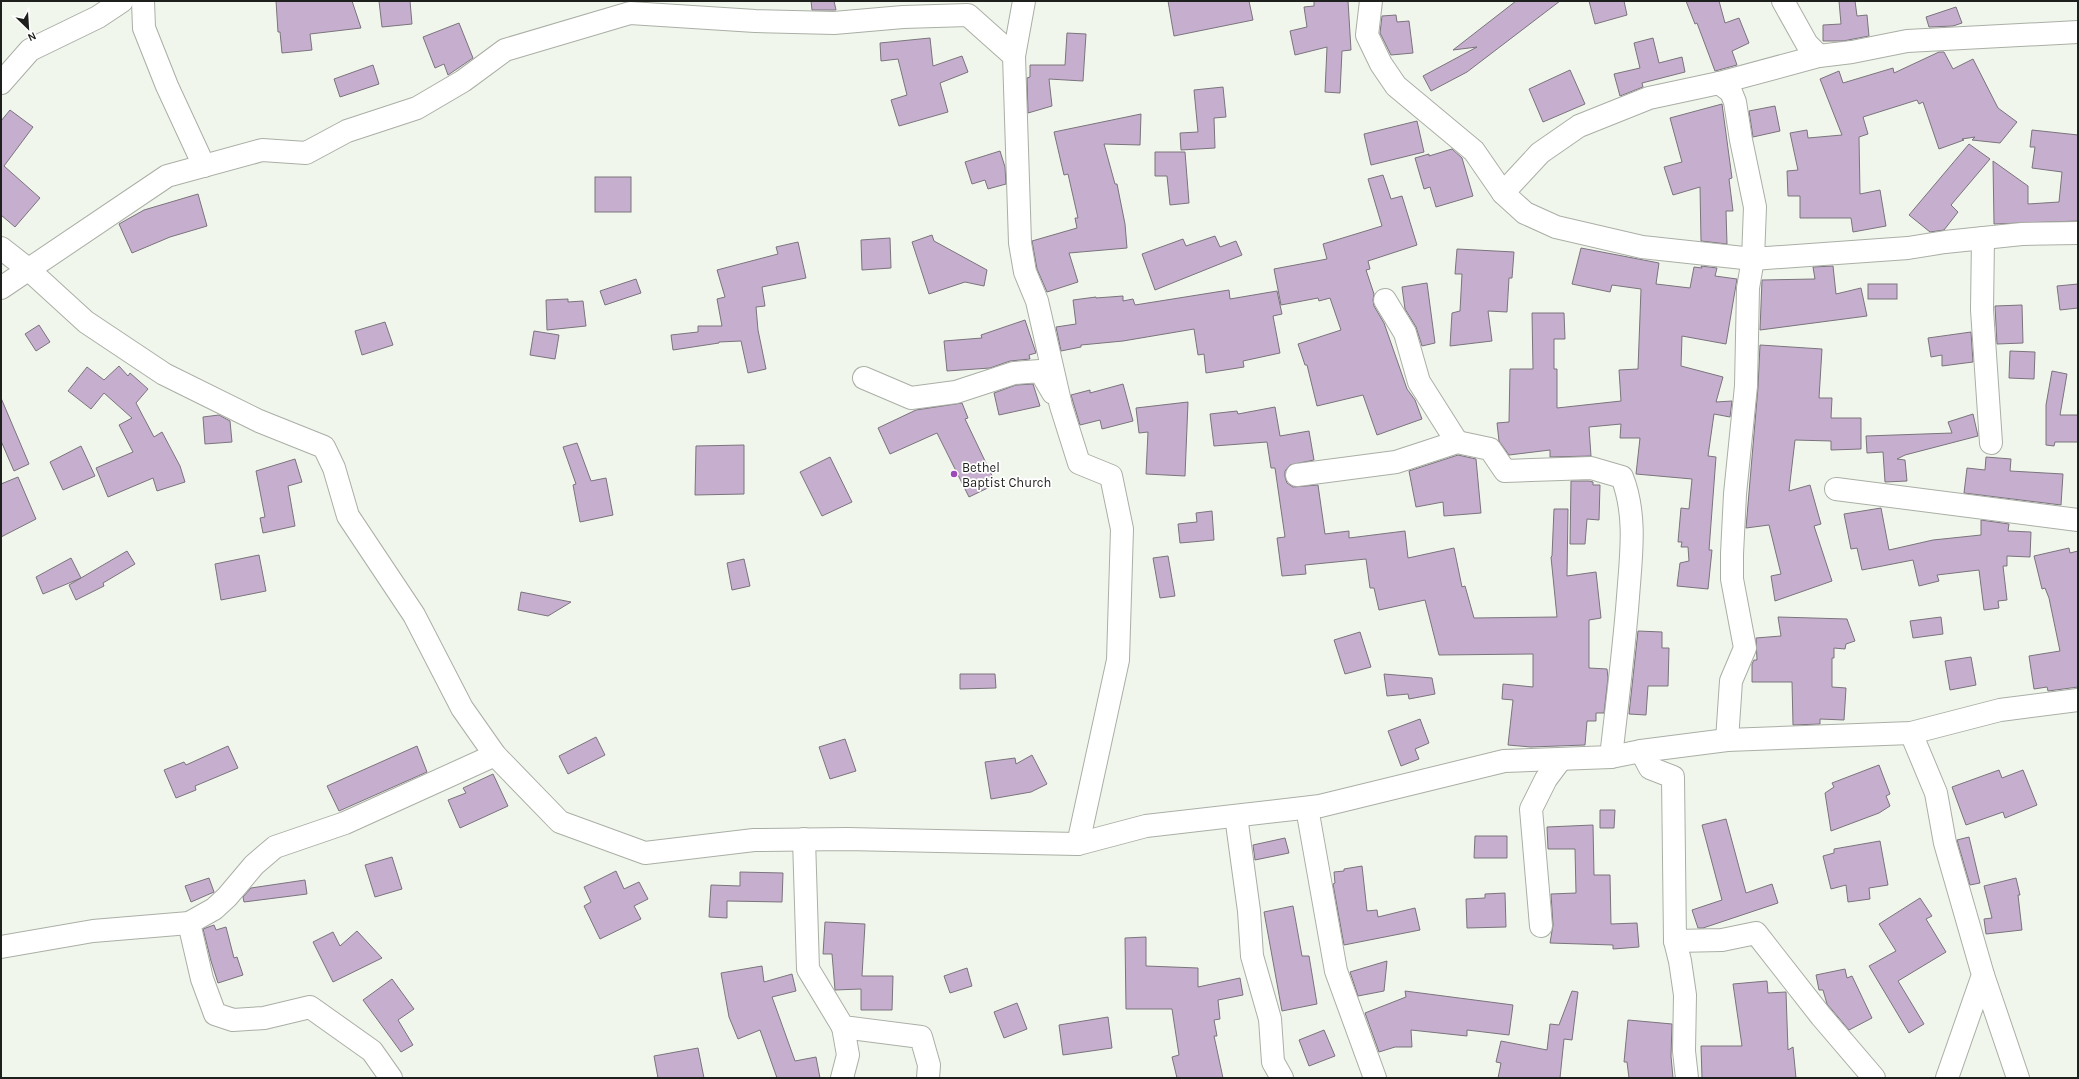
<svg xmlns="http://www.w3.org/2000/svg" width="2079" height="1079" viewBox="0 0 2079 1079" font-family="Karla,sans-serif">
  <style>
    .building { fill: #c6afce; stroke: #7a747c }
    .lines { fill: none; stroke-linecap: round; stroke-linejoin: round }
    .minor-casing { stroke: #aaafa6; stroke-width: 24 }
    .minor { stroke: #fff; stroke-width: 22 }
    .poi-dot { fill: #9d4ab8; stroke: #fff; stroke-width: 1.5 }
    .labels { text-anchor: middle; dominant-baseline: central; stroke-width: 3.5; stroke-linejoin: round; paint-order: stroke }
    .poi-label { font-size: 13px; fill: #1e201d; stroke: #fff; text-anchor: start }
  </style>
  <rect width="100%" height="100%" fill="#f1f6ec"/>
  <g class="building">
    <polygon points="276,1 352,1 361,28 310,34 312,50 282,53 280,32 278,32"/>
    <polygon points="379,1 410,1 412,24 382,27"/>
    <polygon points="811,1 834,1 836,10 812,10"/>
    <polygon points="1168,1 1249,1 1253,20 1174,36"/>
    <polygon points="1314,1 1348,1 1351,50 1342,51 1340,93 1325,92 1327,47 1295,55 1290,31 1307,27 1304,7 1314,6"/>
    <polygon points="1516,1 1560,1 1467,72 1431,91 1423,76 1477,47 1453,50"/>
    <polygon points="1589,1 1624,1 1627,15 1595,24"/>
    <polygon points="1686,1 1719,1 1725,23 1739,18 1749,43 1732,51 1737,65 1715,71 1697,23 1695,24"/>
    <polygon points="1839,1 1855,1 1857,16 1867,15 1869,36 1843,41 1823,41 1823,25 1841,24"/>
    <polygon points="1956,7 1962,23 1953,26 1929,27 1926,17"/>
    <polygon points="1396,15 1397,22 1409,21 1413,53 1391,55 1380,33 1382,16"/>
    <polygon points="459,23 473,58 448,75 444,64 435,68 423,37"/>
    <polygon points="1067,33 1086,34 1083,81 1049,79 1052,106 1028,113 1027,78 1030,77 1030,65 1065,65"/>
    <polygon points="930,38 933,66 962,56 968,72 940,83 948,112 899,126 891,100 907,95 898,59 881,61 880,43"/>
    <polygon points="1653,38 1659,63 1682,57 1685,72 1642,83 1643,87 1620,96 1614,74 1640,68 1634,43"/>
    <polygon points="1939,52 1944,52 1953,69 1973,59 1998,108 2017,122 2000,143 1972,140 1975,137 1962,139 1964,140 1939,149 1923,102 1919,104 1917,100 1863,117 1868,134 1859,137 1860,194 1880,190 1886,226 1853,232 1851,218 1800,218 1800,196 1788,196 1787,171 1798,170 1790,133 1807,130 1808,138 1842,135 1820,79 1839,71 1843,83 1893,68 1894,73"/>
    <polygon points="373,65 379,84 340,97 334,79"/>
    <polygon points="1570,70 1585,104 1543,122 1529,89"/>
    <polygon points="1223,87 1226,117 1214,118 1215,148 1181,150 1180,133 1198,132 1194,90"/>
    <polygon points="1722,104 1732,178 1729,179 1733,211 1726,211 1727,244 1701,241 1700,187 1673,195 1664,167 1682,162 1670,118"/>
    <polygon points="1775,106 1780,131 1753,137 1749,111"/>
    <polygon points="10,110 33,127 4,166 40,198 15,227 1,215 1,121"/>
    <polygon points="1141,114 1140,145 1104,144 1115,184 1117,184 1125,224 1127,248 1069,253 1078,282 1047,292 1037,269 1032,241 1077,228 1075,218 1078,218 1068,174 1064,175 1054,132"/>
    <polygon points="1417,121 1424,152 1371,165 1364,134"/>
    <polygon points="2032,130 2078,135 2078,221 1994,224 1993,161 2028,186 2028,204 2059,202 2062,172 2032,168 2035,147 2030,147"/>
    <polygon points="1969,144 1990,159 1951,205 1958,212 1944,230 1930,232 1909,215"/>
    <polygon points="1452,149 1462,158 1473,196 1436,207 1430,187 1424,189 1415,158 1429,154 1429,156"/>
    <polygon points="1000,151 1005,167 1006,184 988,189 985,180 972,184 965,162"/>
    <polygon points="1155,152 1185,152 1189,203 1170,205 1167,176 1155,176"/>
    <polygon points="1383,175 1391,199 1402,196 1417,245 1368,261 1370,269 1366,270 1374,294 1373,300 1374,306 1384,323 1407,389 1415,400 1422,419 1377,435 1363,395 1317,406 1307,365 1305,365 1298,344 1341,330 1330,298 1319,301 1318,298 1281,305 1274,269 1327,259 1323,244 1382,226 1368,179"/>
    <rect x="595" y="177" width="36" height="35"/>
    <polygon points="198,194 207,226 170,237 132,253 119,224 144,210"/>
    <polygon points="932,235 934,241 987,270 984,286 965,282 929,294 912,242"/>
    <polygon points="1215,236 1220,247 1236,241 1242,255 1155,290 1142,254 1183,239 1186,246"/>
    <polygon points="890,238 891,268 862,270 861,240"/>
    <polygon points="798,242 806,278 762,287 765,306 756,307 758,330 766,369 748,373 741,341 719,342 719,343 673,350 671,335 698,332 698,326 722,326 717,299 725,297 717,270 778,254 776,247"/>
    <polygon points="1581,248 1659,263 1656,284 1690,288 1694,267 1702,268 1701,266 1717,268 1715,276 1737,279 1726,344 1682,336 1681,366 1723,377 1716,402 1732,401 1730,417 1714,414 1708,456 1716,457 1709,550 1712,550 1708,589 1677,586 1680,563 1689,561 1688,547 1681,547 1682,542 1678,542 1681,508 1689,509 1692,479 1636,474 1640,438 1620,438 1621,424 1589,427 1591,456 1550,457 1550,450 1509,455 1499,441 1497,423 1509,422 1510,369 1533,369 1532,313 1564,313 1565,339 1554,339 1554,369 1557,369 1557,408 1621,401 1619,370 1638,369 1641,289 1612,285 1610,292 1572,284"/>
    <polygon points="1457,249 1514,252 1512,278 1509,278 1507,312 1488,311 1492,341 1450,346 1452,313 1460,311 1462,274 1455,274"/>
    <polygon points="1833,266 1836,294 1861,288 1867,316 1760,330 1762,280 1815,279 1813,267"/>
    <polygon points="636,279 641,293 605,305 600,291"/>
    <polygon points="1427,283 1435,343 1422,346 1416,327 1405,309 1402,287"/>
    <rect x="1868" y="284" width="29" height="15"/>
    <polygon points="2078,284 2078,308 2060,310 2057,286"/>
    <polygon points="1229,290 1230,299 1277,291 1282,314 1273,316 1280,353 1243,361 1244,367 1206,373 1204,354 1198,355 1194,329 1123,341 1081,345 1081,347 1061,351 1056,327 1076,324 1073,300 1096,297 1096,298 1123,296 1123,301 1133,299 1135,305"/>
    <polygon points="568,299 568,302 583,301 586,326 547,330 546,300"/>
    <polygon points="2022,305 2023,343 1997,344 1995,306"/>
    <polygon points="1025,320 1036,353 1029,355 1030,359 1010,361 990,368 947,371 944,341 982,338 981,335"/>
    <polygon points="385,322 393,345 362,355 355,331"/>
    <polygon points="39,325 50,342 36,351 25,334"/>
    <polygon points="534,331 559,335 555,359 530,355"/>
    <polygon points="1971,332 1973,362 1942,366 1942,355 1931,357 1928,338"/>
    <polygon points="1760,345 1822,349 1819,398 1832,398 1831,418 1861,418 1861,449 1831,450 1831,441 1795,440 1789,491 1810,485 1821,524 1814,526 1832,581 1775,601 1771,576 1781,574 1769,525 1746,528 1758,387"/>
    <polygon points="2010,351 2035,352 2034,379 2009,378"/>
    <polygon points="119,366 128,376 130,373 148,389 136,403 154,437 162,432 180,466 185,482 157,491 153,478 108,497 96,468 133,452 119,425 132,418 104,393 91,409 68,391 87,367 104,380"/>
    <polygon points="2052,371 2067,374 2060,415 2078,415 2078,442 2055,442 2054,446 2046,445 2046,405"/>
    <polygon points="1033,384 1040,406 999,415 994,393 1016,385"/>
    <polygon points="1123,384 1133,421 1102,429 1100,420 1080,425 1071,395 1090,390 1090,393"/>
    <polygon points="1,398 29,464 14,471 1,441"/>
    <polygon points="1188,402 1185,476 1146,474 1148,432 1139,433 1136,408"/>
    <polygon points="962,403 968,418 965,419 996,484 969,497 937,433 890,454 878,428 916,410"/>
    <polygon points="1275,407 1280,436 1309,431 1314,460 1290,465 1285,471 1285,477 1287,483 1293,487 1318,485 1325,534 1349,531 1349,538 1405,531 1408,558 1454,548 1462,587 1465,586 1474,618 1557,617 1551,557 1552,556 1554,509 1568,509 1567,576 1596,572 1601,618 1589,620 1589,668 1607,669 1608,678 1604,713 1596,713 1596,721 1587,721 1585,745 1531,747 1508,745 1513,700 1502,699 1503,684 1533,687 1533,654 1439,655 1425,600 1379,610 1374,588 1370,588 1366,559 1305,565 1306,574 1282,576 1277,538 1285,537 1275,468 1271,468 1267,442 1214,446 1210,414 1237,411 1238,414"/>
    <polygon points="1973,414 1978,436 1905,455 1897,459 1905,460 1907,481 1885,482 1883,452 1867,453 1866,436 1952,433 1948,422"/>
    <polygon points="219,415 230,421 232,442 205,444 203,417"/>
    <polygon points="577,443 591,481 606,478 613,515 580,522 573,485 576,484 563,447"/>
    <polygon points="744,445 744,494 695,495 696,446"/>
    <polygon points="81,446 95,476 63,490 50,462"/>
    <polygon points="1458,455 1476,459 1481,513 1444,516 1443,502 1416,507 1409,471"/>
    <polygon points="830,457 852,502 822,516 800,472"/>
    <polygon points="1986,457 2011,459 2010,471 2063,474 2061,505 1964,493 1967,468 1985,470"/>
    <polygon points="295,459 302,482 288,486 295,526 263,533 260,518 265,517 256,471"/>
    <polygon points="18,477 36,519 1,537 1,484"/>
    <polygon points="1571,481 1589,481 1593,482 1593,485 1600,485 1599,520 1587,519 1585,544 1570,544"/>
    <polygon points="1881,508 1889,550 1933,540 1981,535 1981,520 2009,524 2008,531 2031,532 2030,557 2007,556 2007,566 2003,566 2007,600 1998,601 1999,608 1984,610 1979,570 1937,575 1939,581 1919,586 1913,560 1862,570 1857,548 1851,549 1844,514"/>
    <polygon points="1212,511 1214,540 1180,543 1178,524 1197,522 1196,513"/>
    <polygon points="2069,548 2070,553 2078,551 2078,687 2048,691 2047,687 2034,689 2029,656 2060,651 2049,598 2045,588 2042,589 2034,556"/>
    <polygon points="127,551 135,564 103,583 104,586 76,600 69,585"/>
    <polygon points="259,555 266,591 221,600 215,564"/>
    <polygon points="1168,556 1175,596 1160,598 1153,558"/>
    <polygon points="71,558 81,578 43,594 36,577"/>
    <polygon points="744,559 750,586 732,590 727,563"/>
    <polygon points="521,592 571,602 548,616 518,610"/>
    <polygon points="1778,617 1847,619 1855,641 1846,644 1845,649 1834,648 1834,658 1832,658 1832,687 1846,688 1844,720 1820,719 1820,724 1793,725 1792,682 1752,682 1752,664 1754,660 1757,660 1756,638 1781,636"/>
    <polygon points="1941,617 1943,634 1913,638 1910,621"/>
    <polygon points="1638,631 1662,632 1662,648 1669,648 1668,686 1648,686 1646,715 1629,714"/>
    <polygon points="1360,632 1371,667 1345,674 1334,640"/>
    <polygon points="1971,657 1976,685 1950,690 1945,661"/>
    <polygon points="960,674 995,674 996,688 960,689"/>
    <polygon points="1384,674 1432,678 1435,694 1409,699 1408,694 1387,696"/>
    <polygon points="1420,719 1429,743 1415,749 1419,759 1401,766 1388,731"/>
    <polygon points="596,737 605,755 568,774 559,756"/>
    <polygon points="845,739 856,771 830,779 819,747"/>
    <polygon points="228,746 238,768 195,786 196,790 176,798 164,770 184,762 186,765"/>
    <polygon points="417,746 427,772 339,811 327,786"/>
    <polygon points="1032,755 1047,784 1031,792 991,799 985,762 1015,758 1016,764"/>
    <polygon points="1879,765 1890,794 1886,796 1890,806 1879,813 1831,831 1825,793 1834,787 1832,783"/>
    <polygon points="1999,770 2002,778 2023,770 2037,805 2005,818 2003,812 1966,825 1952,787"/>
    <polygon points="493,774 508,806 460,828 448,800 466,793 463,788"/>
    <polygon points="1600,810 1615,810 1614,828 1600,828"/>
    <polygon points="1726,819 1746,893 1772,884 1778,903 1703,928 1698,928 1692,910 1722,900 1702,825"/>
    <polygon points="1593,825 1594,875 1610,875 1611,924 1637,923 1639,947 1613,949 1613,945 1550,943 1553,925 1551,894 1576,893 1575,849 1548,849 1547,827"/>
    <polygon points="1475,836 1507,836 1507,858 1474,858"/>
    <polygon points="1969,837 1980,883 1970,885 1957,840"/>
    <polygon points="1285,838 1289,853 1255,860 1253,845"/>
    <polygon points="1880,841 1888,885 1869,888 1870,899 1848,902 1846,885 1831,889 1823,856 1834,853 1834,849"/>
    <polygon points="392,857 402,889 375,897 365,865"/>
    <polygon points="1362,866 1367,911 1377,910 1378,917 1415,908 1420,930 1344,945 1333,884 1335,883 1334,872 1344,871 1344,869"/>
    <polygon points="616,871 624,889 639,882 648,899 634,906 641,919 600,939 584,906 591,902 584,887"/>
    <polygon points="740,872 783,873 782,902 727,901 727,918 709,917 711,885 740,886"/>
    <polygon points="209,878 214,892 191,902 185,886"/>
    <polygon points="2016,878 2020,895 2018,895 2022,930 1986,934 1984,919 1992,918 1984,886"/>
    <polygon points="305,880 307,894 244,902 243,897 251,888"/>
    <polygon points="1505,893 1506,927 1467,928 1466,899 1485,898 1485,894"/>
    <polygon points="1920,898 1932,916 1926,919 1946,952 1898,981 1924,1024 1909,1033 1869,966 1896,951 1879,924"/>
    <polygon points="1293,906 1302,956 1309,956 1317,1004 1282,1011 1264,912"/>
    <polygon points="825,922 865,924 862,976 893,976 892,1010 861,1010 861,989 835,990 832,954 823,954"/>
    <polygon points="214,925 216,930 226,927 234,958 237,957 243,975 218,983 211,961 203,929"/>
    <polygon points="357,931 382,958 333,982 313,942 333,932 340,946"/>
    <polygon points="1146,937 1146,966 1198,968 1198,987 1240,978 1243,995 1218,1000 1220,1019 1214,1020 1217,1036 1214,1036 1223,1078 1177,1078 1172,1057 1179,1055 1172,1009 1126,1009 1125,938"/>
    <polygon points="1387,961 1384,991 1358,996 1350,972"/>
    <polygon points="762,966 764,982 792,974 796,991 772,997 795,1061 816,1057 820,1078 777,1078 760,1030 738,1039 729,1017 721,973"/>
    <polygon points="967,968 972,986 950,993 944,976"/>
    <polygon points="1845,969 1847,978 1852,976 1872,1018 1849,1030 1827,1004 1823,990 1819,990 1816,975"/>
    <polygon points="392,979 414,1009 398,1020 413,1045 401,1052 363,1000"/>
    <polygon points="1767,981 1768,993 1786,992 1788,1050 1793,1047 1796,1078 1702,1078 1701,1046 1742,1046 1733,984"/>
    <polygon points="1405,991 1513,1005 1509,1035 1467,1030 1467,1036 1411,1030 1412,1047 1395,1047 1379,1052 1365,1013 1406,997"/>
    <polygon points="1572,991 1578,992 1572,1040 1564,1039 1560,1078 1498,1078 1501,1063 1496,1062 1501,1041 1547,1050 1550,1024 1559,1025"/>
    <polygon points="1017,1003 1027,1029 1004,1038 994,1012"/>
    <polygon points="1108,1017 1112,1048 1063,1055 1059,1025"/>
    <polygon points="1628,1020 1672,1024 1671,1056 1673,1078 1629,1078 1627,1062 1624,1062"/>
    <polygon points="1324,1030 1335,1056 1309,1066 1299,1040"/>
    <polygon points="698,1048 704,1078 658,1078 654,1056"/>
  </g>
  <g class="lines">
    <g class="minor-casing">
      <g id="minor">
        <polyline points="143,1 144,28 167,86 204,166"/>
        <polyline points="1371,1 1367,35 1381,64 1396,86 1474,151 1503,193 1525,213 1556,227 1642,247 1753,259 1748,288 1746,386 1735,494 1732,554 1732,579 1745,648 1731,681 1727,740"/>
        <polyline points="1783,1 1807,44 1819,56 1852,52 1907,41 2078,32"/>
        <polyline points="1014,56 1024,1"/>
        <polyline points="1,83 30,50 98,17 122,1"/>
        <polyline points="1719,83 1819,56"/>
        <polyline points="1503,193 1540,153 1579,126 1649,98 1719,83 1731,92 1735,102 1741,140 1755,207 1753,259 1908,248 1945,242 2022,234 2078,233"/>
        <polyline points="1983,238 1982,310 1991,443"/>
        <polyline points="1,248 28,269 86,322 164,374 259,421 324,447 334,468 348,516 414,615 462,708 495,755 560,822 645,853 754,840 847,839 1078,844 1146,826 1320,806 1504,761 1611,757 1641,751 1727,740 1911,733 2000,710 2078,700"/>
        <polyline points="1,288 167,176 262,150 306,153 347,131 417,108 463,81 505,50 630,13 755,21 834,23 903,17 968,15 1014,56 1020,243 1025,272 1037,301 1061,406 1079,463 1111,476 1122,529 1118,660 1078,844"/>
        <polyline points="1385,300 1405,333 1419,382 1457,442"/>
        <polyline points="864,378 911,398 956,392 1014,373 1040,371 1053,393"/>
        <path d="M1297 475 1396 462 1457 442 1490 449 1505 471 1591 468 1622 477C1637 515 1631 556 1628 597 1624 650 1617 704 1611 757"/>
        <polyline points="1836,489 2078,520"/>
        <polyline points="1911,733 1936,793 1945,843 1983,975 1947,1078"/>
        <polyline points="1641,751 1650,768 1673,777 1675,941 1722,940 1756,933 1821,1016 1874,1078"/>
        <polyline points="1307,808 1336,971 1375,1078"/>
        <polyline points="1236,816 1249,911 1252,956 1270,1019 1273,1062 1282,1078"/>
        <polyline points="804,839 808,969 843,1027 921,1037 929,1065 928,1078"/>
        <polyline points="189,923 202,979 215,1014 233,1020 264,1018 310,1007 372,1051 391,1078"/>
        <polyline points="1541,926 1531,809 1546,779 1561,759"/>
        <polyline points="1675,941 1680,961 1685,995 1684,1051 1687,1078"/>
        <polyline points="1,947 93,931 189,923 214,909 227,897 254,865 275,847 345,823 495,755"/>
        <polyline points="1983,975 2018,1078"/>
        <polyline points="842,1078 848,1055 843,1027"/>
      </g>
    </g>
    <use href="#minor" class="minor"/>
  </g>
  <circle class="poi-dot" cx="954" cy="474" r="4"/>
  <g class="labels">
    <g class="poi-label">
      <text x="962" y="467">Bethel<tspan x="962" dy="15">Baptist Church</tspan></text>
    </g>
  </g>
  <rect width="2079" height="1079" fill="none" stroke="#1e201d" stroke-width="4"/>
  <g transform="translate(28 28) rotate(155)" stroke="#ffffff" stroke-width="3" paint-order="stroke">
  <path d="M0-3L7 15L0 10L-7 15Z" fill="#1e201d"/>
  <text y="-6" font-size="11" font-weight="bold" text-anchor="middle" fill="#1e201d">N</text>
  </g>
</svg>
